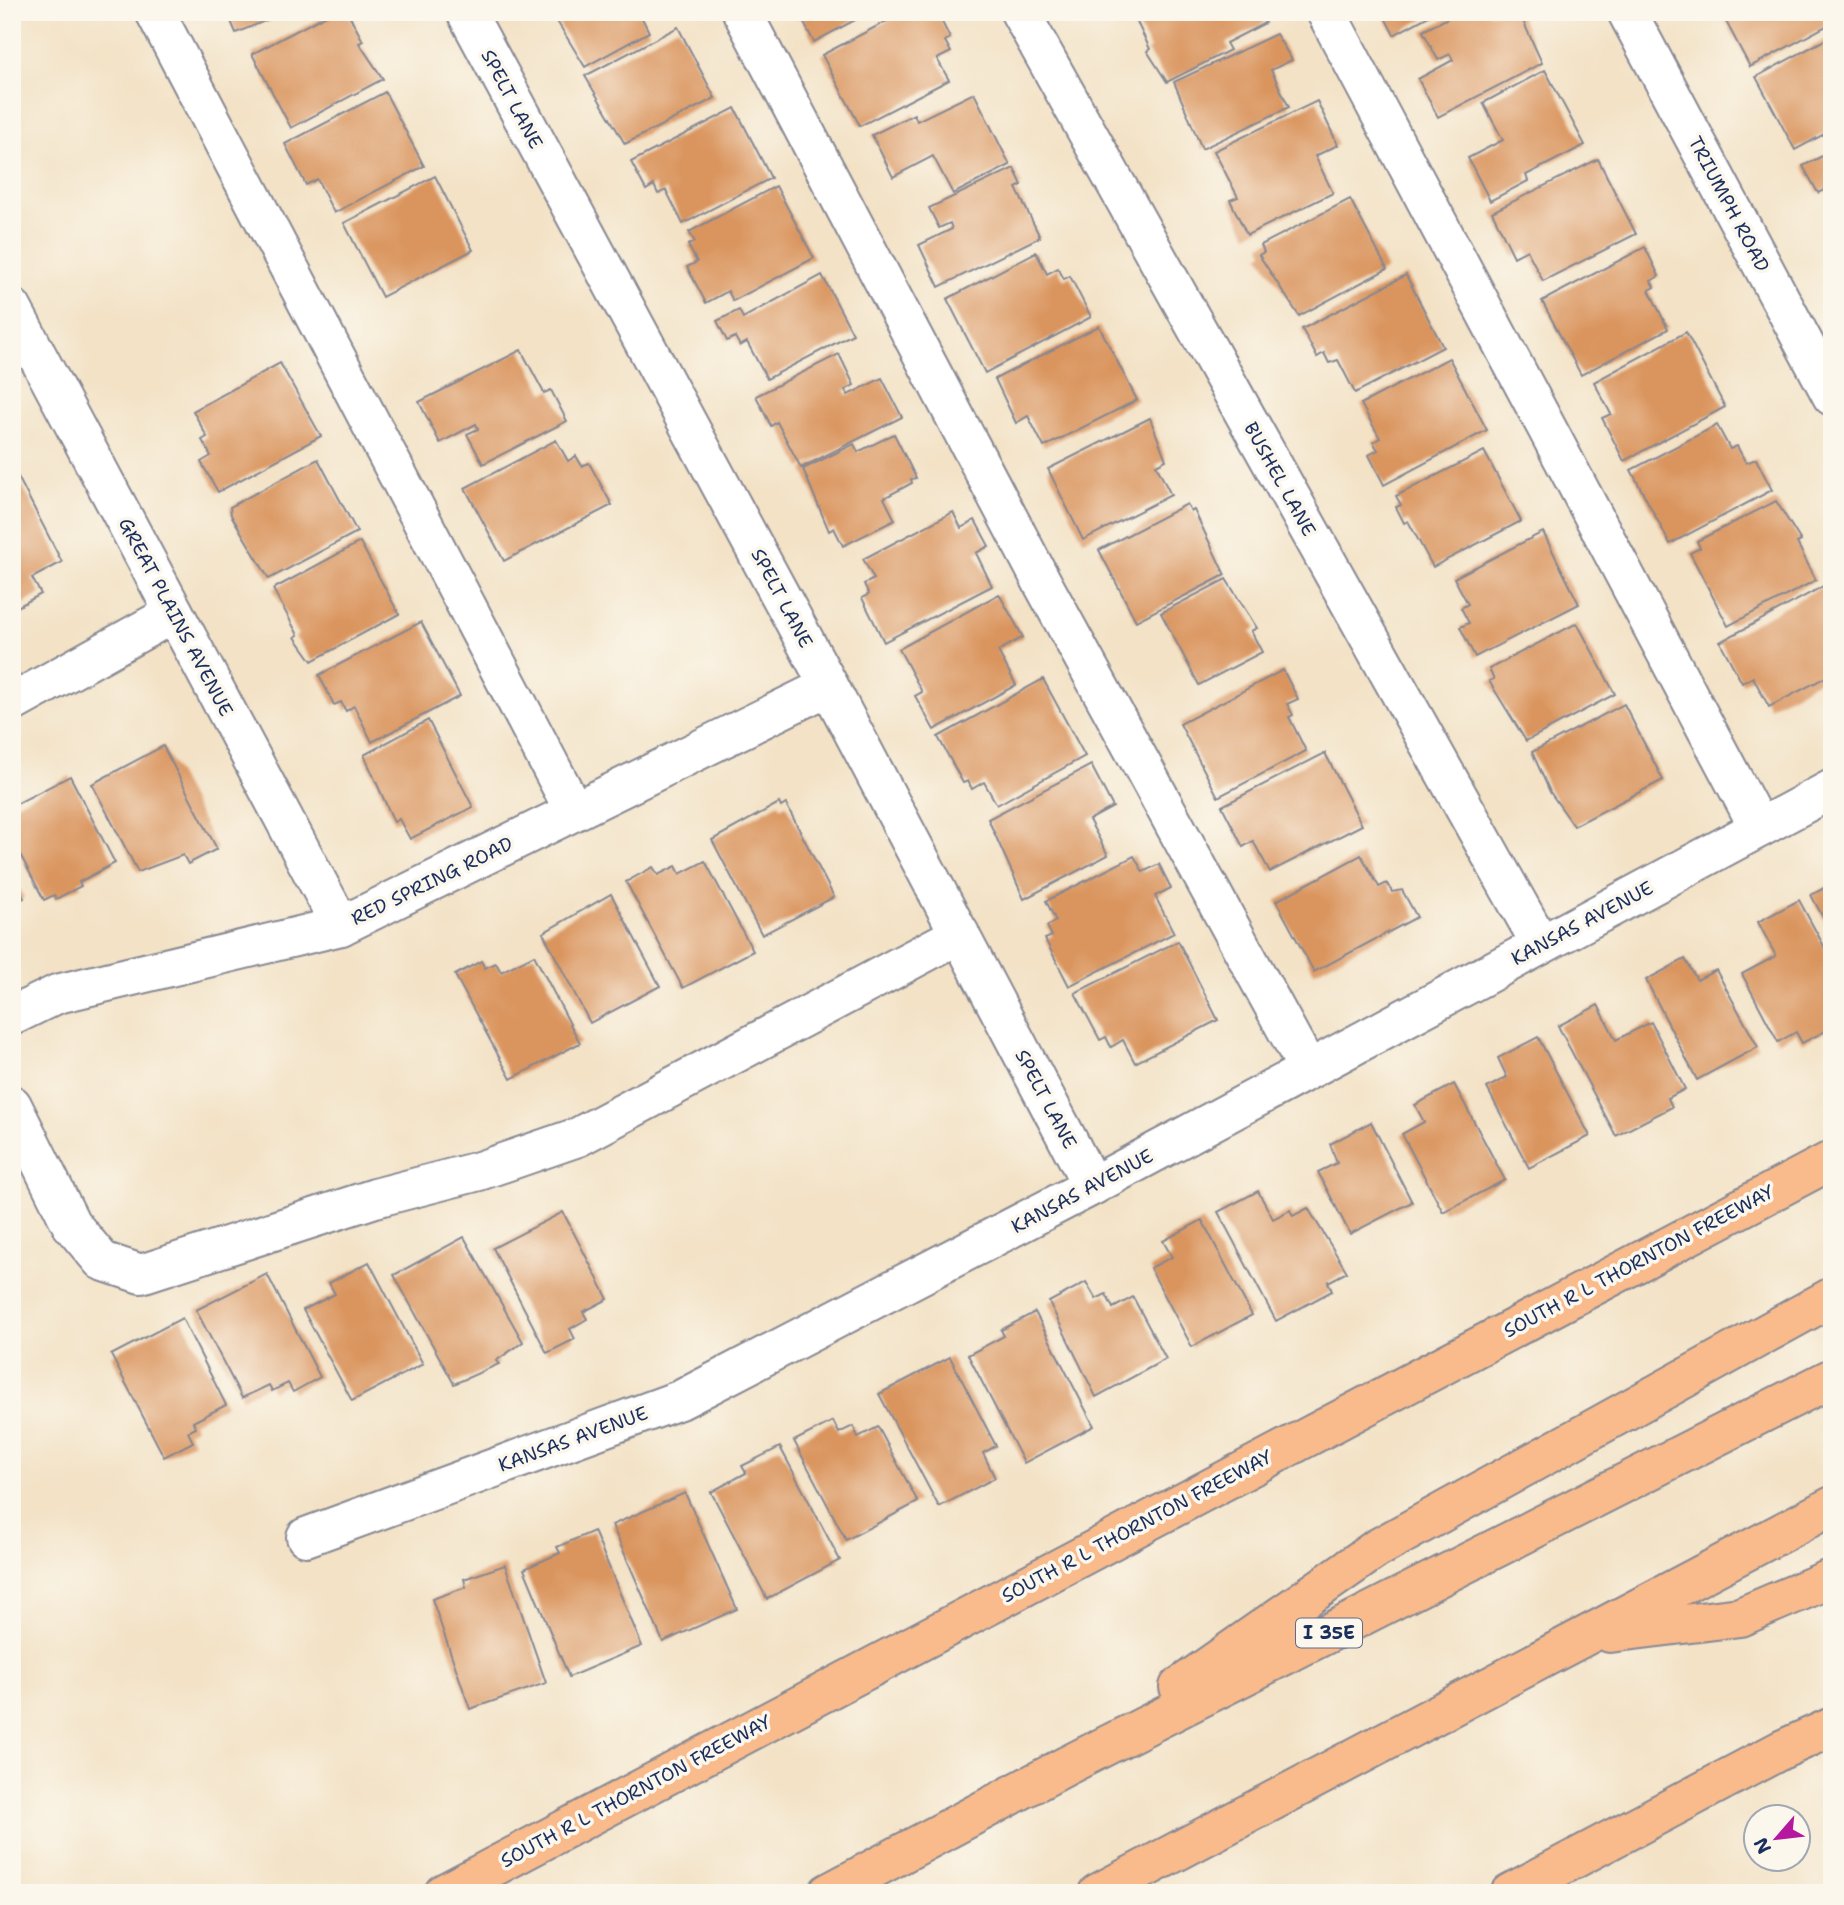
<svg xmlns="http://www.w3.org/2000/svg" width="1844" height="1905" viewBox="0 0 1844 1905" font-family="'Shantell Sans',sans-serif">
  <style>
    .building { fill: #da955e }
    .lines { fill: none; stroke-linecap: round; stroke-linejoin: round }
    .minor-casing { stroke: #878892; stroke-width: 42 }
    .major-casing { stroke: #878892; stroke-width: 42 }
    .highway-casing { stroke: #878892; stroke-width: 42 }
    .minor { stroke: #fff; stroke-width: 38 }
    .major { stroke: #fabb8c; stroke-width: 38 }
    .highway { stroke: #fabb8c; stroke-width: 38 }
    .labels { text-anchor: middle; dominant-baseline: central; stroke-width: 7; stroke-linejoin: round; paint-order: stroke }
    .shield { fill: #fbf7ec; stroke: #5e6b89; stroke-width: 2 }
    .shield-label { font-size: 18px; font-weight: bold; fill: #1b2f5e }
    .street-label { font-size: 19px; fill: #1b2f5e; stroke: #fbf7ec }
  </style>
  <rect width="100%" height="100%" fill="#fbf7ec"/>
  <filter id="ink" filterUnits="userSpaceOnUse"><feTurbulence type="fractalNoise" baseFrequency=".0143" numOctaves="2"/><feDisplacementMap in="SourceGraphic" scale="14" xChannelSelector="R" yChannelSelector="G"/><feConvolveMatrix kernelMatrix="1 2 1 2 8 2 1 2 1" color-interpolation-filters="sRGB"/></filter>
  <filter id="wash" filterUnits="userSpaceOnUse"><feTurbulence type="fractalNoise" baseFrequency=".00686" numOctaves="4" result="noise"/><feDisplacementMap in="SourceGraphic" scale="28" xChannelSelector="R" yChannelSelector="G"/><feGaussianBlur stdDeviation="1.57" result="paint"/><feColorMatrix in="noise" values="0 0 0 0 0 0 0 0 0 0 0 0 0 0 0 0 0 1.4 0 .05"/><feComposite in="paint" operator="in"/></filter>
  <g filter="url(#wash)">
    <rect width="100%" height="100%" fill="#f3e2c6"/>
    <g id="blocks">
      <g class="building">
        <polygon points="227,12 286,12 236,33"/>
        <polygon points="332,12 348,13 363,41 359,43 383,79 291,128 252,54"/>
        <polygon points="559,12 639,12 649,32 585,67 555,18 561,15"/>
        <polygon points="798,12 870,12 814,42"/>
        <polygon points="904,12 937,12 950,38 945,41 951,52 937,59 949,80 860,126 822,55"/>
        <polygon points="1132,12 1259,12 1265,23 1226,43 1230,50 1167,82 1147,51 1150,49"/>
        <polygon points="1382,12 1436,12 1394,35"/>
        <polygon points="1459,12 1519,12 1542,63 1438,117 1418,79 1453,60 1450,54 1438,60 1423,31"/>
        <polygon points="1721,12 1832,12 1832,23 1750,67"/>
        <polygon points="678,27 715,98 625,144 585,76"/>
        <polygon points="1276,34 1292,60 1271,70 1289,107 1202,149 1174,82"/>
        <polygon points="1832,36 1832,130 1795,150 1756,77"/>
        <polygon points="1545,70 1585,145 1526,175 1528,181 1490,201 1468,158 1503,140 1483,103"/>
        <polygon points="385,92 424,166 334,213 317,179 306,185 285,144"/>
        <polygon points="974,93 1010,165 953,194 933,156 893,177 872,135 914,114 917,121"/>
        <polygon points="1317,101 1338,145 1315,156 1333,193 1247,235 1230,200 1238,197 1214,151"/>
        <polygon points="735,108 771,178 683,224 666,190 658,194 654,185 646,190 631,162"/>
        <polygon points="1832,151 1832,200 1826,189 1818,193 1803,166"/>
        <polygon points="1598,159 1636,234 1543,281 1527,250 1514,257 1492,212"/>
        <polygon points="1014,168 1022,185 1016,188 1040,237 939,287 919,245 952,229 950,223 939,228 929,208"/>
        <polygon points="435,176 473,250 382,297 344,223"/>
        <polygon points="776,186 814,258 733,301 728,291 706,303 687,267 697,262 688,245 695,242 689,232"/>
        <polygon points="1350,199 1387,269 1299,316 1259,255 1264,252 1261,245"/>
        <polygon points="1645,247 1659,276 1651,281 1654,287 1649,290 1668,329 1581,375 1542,301"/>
        <polygon points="1036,252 1047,274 1058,268 1064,279 1070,276 1091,317 985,373 947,299"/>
        <polygon points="822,275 853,334 767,379 747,342 740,346 735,337 727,341 717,321 739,310 743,318"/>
        <polygon points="1406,275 1443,347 1355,393 1338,360 1329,363 1324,353 1317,357 1302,329"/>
        <polygon points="1099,326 1137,400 1044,447 1028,416 1016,423 995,379"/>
        <polygon points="1686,332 1725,407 1624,461 1602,418 1611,414 1594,382"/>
        <polygon points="521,350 544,393 551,390 567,421 483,464 467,434 478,429 476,424 440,443 419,402"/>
        <polygon points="839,354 854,385 845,390 848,395 882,378 902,417 801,468 777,422 771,426 756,396"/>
        <polygon points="1449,358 1487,430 1384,485 1369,455 1378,450 1373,442 1380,438 1361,404"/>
        <polygon points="280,363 321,436 218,492 201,462 211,456 202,440 207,437 193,411"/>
        <polygon points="1150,418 1166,460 1156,465 1171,495 1083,540 1048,469"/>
        <polygon points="1717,425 1730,449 1737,446 1746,463 1756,459 1772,490 1670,544 1631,470"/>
        <polygon points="894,434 916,478 911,479 912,483 884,498 895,520 843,546 834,528 829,531 803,469 854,444 858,452"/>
        <polygon points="556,440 568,461 576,456 582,466 589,463 612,505 504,561 465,488"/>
        <polygon points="1484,451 1521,521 1433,567 1408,521 1404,523 1396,507 1401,505 1396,496"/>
        <polygon points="318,459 357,532 269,579 231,515 230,507"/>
        <polygon points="16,473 62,562 32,578 41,594 12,610 12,475"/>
        <polygon points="1776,501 1801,541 1797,543 1816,580 1728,626 1690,553 1700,548 1697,541"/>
        <polygon points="1187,504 1191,511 1194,510 1225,575 1136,621 1099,550"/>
        <polygon points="953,512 961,528 975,520 989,546 976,553 992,586 884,642 862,598 869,594 864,584 874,579 863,559"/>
        <polygon points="1543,532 1579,604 1475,657 1460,627 1469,623 1461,608 1468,604 1454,578"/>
        <polygon points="360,542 399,614 312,661 295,637 298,635 273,589"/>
        <polygon points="1226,579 1257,628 1251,631 1262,652 1199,685 1161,613"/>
        <polygon points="1825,585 1832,597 1832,674 1769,707 1753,677 1742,683 1720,642"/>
        <polygon points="999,594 1023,637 998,651 1016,685 934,730 915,696 922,692 899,649"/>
        <polygon points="421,622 460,696 372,742 354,706 346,711 341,702 334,705 319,675"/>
        <polygon points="1577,623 1615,694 1526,741 1489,681 1494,679 1489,669"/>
        <polygon points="1283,670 1298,699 1287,704 1293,715 1289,717 1306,751 1218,797 1180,724"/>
        <polygon points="1043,679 1085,756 997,805 984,782 972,789 968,781 963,783 938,737"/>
        <polygon points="1624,704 1663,780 1574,826 1550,792 1532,752"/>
        <polygon points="428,720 473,807 410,839 399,819 394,822 364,755"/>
        <polygon points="163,746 217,849 188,864 183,855 138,872 92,784"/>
        <polygon points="1325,753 1362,825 1270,872 1253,841 1243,847 1222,806"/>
        <polygon points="1091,765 1113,807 1089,820 1108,855 1024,899 988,819"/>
        <polygon points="70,776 115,863 79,882 81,886 56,899 54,895 44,900 12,839 12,806"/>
        <polygon points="779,803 781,807 786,804 834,897 762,935 712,840"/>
        <polygon points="1361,855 1379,887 1387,883 1392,892 1402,890 1417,917 1314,972 1276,901"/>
        <polygon points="1134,856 1143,872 1159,864 1171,888 1155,896 1174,933 1069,986 1045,939 1052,936 1047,926 1056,921 1046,901"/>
        <polygon points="705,861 753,951 683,988 626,882 653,867 658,875 676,866 680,874"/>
        <polygon points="12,876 24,898 12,904"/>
        <polygon points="1832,884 1832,934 1811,895"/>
        <polygon points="611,894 660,986 590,1023 543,933"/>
        <polygon points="1799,900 1832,961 1832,1028 1802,1043 1796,1032 1778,1042 1742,974 1776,956 1758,922"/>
        <polygon points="1178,941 1218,1020 1135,1063 1123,1040 1111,1047 1106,1037 1100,1040 1075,993"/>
        <polygon points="534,955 580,1043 511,1079 455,975 481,961 485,968 496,963 501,972"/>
        <polygon points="1685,959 1697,980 1716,970 1758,1047 1697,1080 1646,980"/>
        <polygon points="1598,1005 1616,1040 1651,1022 1685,1089 1668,1098 1672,1107 1616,1136 1558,1026"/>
        <polygon points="1538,1037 1590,1136 1529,1168 1487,1088 1507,1077 1498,1058"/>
        <polygon points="1454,1084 1505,1180 1443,1212 1402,1134 1424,1122 1415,1105"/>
        <polygon points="1371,1122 1412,1202 1350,1234 1318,1172 1337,1163 1330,1144"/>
        <polygon points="1258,1191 1273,1219 1290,1210 1293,1216 1308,1208 1347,1272 1328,1282 1332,1291 1276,1321 1218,1212"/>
        <polygon points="563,1212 608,1299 583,1312 587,1319 570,1329 575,1339 547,1353 493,1248"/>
        <polygon points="1202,1220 1252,1315 1192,1347 1150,1268 1172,1257 1163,1241"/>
        <polygon points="464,1237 523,1342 496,1361 499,1364 454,1384 394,1275"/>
        <polygon points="369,1262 423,1364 352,1401 303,1310 335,1294 329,1283"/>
        <polygon points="267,1274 320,1377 293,1392 288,1383 272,1391 269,1385 242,1398 196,1310"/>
        <polygon points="1086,1282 1096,1299 1106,1294 1113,1308 1133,1297 1166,1359 1096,1397 1049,1302"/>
        <polygon points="1035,1312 1094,1426 1024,1463 968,1355 1004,1336 1001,1330"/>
        <polygon points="182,1318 226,1405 193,1422 196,1428 188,1432 193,1442 164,1457 111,1355"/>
        <polygon points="950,1357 996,1446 983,1453 995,1478 939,1507 879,1394"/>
        <polygon points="833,1421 839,1433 853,1426 858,1437 878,1427 918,1502 846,1540 794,1441"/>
        <polygon points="780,1447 840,1560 767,1599 711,1492 746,1473 742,1466"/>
        <polygon points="685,1493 737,1609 663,1642 612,1525"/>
        <polygon points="594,1531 642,1646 569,1677 524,1569 560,1553 557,1547"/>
        <polygon points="505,1565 546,1683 470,1709 432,1599 466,1587 464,1579"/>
      </g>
    </g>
  </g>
  <g filter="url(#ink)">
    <use href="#blocks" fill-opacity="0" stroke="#878892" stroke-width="2"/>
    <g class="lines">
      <g class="minor-casing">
        <g id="minor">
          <polyline points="155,12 574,811"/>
          <polyline points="466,12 829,686 1092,1186"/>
          <polyline points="742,12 1043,584 1308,1069"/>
          <polyline points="1020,12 1541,945"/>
          <polyline points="1326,12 1759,828"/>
          <polyline points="1627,12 1832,396"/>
          <polyline points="12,308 341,926"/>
          <polyline points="12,703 174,613"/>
          <polyline points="12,1016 57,994 341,926 829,686"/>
          <polyline points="12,1105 71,1224 102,1261 141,1274 375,1198 479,1171 578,1137 960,934"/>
          <polyline points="306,1537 682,1399 1092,1186 1832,789"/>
        </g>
      </g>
      <g class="major-casing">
        <g id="major">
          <polyline points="444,1893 1832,1160"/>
          <polyline points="1510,1893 1781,1750 1832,1727"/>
        </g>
      </g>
      <g class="highway-casing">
        <g id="highway">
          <polyline points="1610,1633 1740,1617 1832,1578"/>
          <polyline points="1179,1687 1376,1549 1832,1297"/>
          <polyline points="828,1893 1066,1766 1832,1378"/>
          <polyline points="1098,1893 1832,1506"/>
        </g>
      </g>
      <use href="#minor" class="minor"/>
      <use href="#major" class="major"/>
      <use href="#highway" class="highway"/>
    </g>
  </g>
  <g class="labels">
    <rect class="shield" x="1296" y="1618.5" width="66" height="29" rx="5"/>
    <g class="shield-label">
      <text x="1329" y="1633">I 35E</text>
    </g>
    <g class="street-label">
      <text transform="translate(512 99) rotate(62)">SPELT LANE</text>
      <text transform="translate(1729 204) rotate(62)">TRIUMPH ROAD</text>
      <text transform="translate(1280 479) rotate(61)">BUSHEL LANE</text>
      <text transform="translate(782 598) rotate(62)">SPELT LANE</text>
      <text transform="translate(176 617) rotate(62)">GREAT PLAINS AVENUE</text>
      <text transform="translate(432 881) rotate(-26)">RED SPRING ROAD</text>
      <text transform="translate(1582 923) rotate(-28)">KANSAS AVENUE</text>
      <text transform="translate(1046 1099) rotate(62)">SPELT LANE</text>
      <text transform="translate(1082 1191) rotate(-28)">KANSAS AVENUE</text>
      <text transform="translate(1639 1261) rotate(-28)">SOUTH R L THORNTON FREEWAY</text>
      <text transform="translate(573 1439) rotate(-20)">KANSAS AVENUE</text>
      <text transform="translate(1137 1526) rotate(-28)">SOUTH R L THORNTON FREEWAY</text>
      <text transform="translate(636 1791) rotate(-28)">SOUTH R L THORNTON FREEWAY</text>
    </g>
  </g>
  <rect width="1844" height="1905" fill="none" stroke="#fbf7ec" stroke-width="42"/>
  <g transform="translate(1777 1838) rotate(242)"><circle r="33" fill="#fbf7ec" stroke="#a1a7b3" stroke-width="2"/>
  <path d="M0-5L12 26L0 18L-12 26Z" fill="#b5179e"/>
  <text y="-10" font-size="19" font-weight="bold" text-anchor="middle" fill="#1b2f5e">N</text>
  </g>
</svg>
